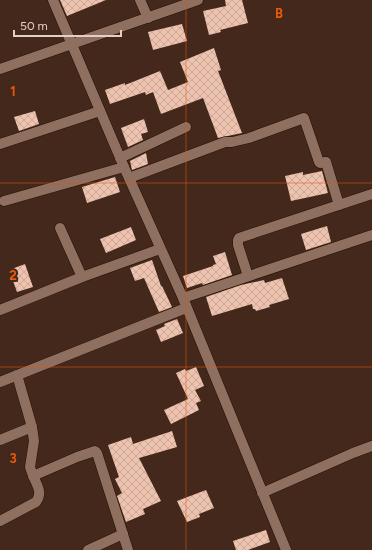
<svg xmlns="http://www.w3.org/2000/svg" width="372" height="550" viewBox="0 0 372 550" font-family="Figtree,sans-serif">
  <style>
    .building { fill: url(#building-cross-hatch) }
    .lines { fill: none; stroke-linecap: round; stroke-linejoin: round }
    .street-casing { stroke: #281004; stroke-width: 11 }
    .street { stroke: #8e6f60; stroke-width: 10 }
    .grid { fill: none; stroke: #e8590c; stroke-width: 1; stroke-opacity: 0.55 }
    .grid-label { font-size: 13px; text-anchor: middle; font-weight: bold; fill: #e8590c; stroke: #43281b; stroke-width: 4; stroke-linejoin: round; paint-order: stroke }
  </style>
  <defs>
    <pattern id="building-cross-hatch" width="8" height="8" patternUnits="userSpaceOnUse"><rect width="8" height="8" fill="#edc3af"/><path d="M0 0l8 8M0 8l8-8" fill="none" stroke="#cba898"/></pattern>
  </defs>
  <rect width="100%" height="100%" fill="#43281b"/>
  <g class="building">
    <polygon points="60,0 106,0 67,16"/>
    <polygon points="225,0 242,0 248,23 220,30 221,32 209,35 203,11 226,6"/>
    <polygon points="182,24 187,41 153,50 148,32"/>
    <polygon points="214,48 221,70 218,71 242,133 218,138 203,98 161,114 153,92 146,95 145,92 110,104 105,90 125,83 125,85 160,71 168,90 188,82 180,62"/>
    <polygon points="35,111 39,124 19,131 14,117"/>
    <polygon points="144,119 148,132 141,134 143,140 128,147 121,128"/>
    <polygon points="146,153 148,164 132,170 130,161"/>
    <polygon points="322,171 328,193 291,201 285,176 303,172 303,175"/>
    <polygon points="115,177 120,192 87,203 82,187"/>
    <polygon points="327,226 331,242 306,250 301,234"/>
    <polygon points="131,227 136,240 106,253 100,239"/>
    <polygon points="225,252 232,275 203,285 202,283 187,288 183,276 213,266 213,265 216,264 213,256"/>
    <polygon points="152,260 161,286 162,286 172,307 159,312 144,278 135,281 130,268"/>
    <polygon points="25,264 33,287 17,292 9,270"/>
    <polygon points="282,278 289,299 269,305 270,307 256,311 255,309 253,309 252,304 212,316 206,297 241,285 264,280 265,283"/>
    <polygon points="177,319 183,333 161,342 156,330 165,326 164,324"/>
    <polygon points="196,367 204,386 195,390 201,401 196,403 199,410 171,424 164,410 188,399 176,373 185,369 186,371"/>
    <polygon points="172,431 177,447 139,458 161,501 143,509 145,514 126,522 117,496 122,493 115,479 119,477 108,445 131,437 133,444"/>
    <polygon points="206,490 214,508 199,514 200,517 187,522 177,501"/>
    <polygon points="266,530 270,542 248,550 236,550 233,541"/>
  </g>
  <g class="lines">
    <g class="street-casing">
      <g id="street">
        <polyline points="53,0 124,167 183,298 286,550"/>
        <polyline points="140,0 148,18"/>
        <polyline points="0,69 198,0"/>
        <polyline points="0,144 100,111"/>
        <polyline points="120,158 186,127"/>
        <polyline points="129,178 225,142 232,142 249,138 304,118 319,162 320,163 326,162 339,205"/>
        <polyline points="4,201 124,167"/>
        <polyline points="60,228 82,277"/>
        <polyline points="248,276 238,245 238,240 239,238 372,194"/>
        <polyline points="183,298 372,235"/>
        <polyline points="0,310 82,277 160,249"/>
        <polyline points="17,375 32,427 34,441 30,467 33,476"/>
        <polyline points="0,382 186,308"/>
        <polyline points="0,440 32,427"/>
        <polyline points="262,493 353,453 372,446"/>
        <path d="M0 521 36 502C43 493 37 485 33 476L77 457 95 451 97 453 128 550"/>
        <polyline points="88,550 123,534"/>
      </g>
    </g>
    <use href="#street" class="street"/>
  </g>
  <path class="grid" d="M186 0V550M0 183H372M0 367H372"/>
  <g class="grid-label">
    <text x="279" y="18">B</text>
    <text x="13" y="96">1</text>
    <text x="13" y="280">2</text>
    <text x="13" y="463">3</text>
  </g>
  <path d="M14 30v6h107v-6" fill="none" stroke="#e2d0c7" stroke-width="2"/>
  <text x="20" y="30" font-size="12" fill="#e2d0c7" stroke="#43281b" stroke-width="3" paint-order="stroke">50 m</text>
</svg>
